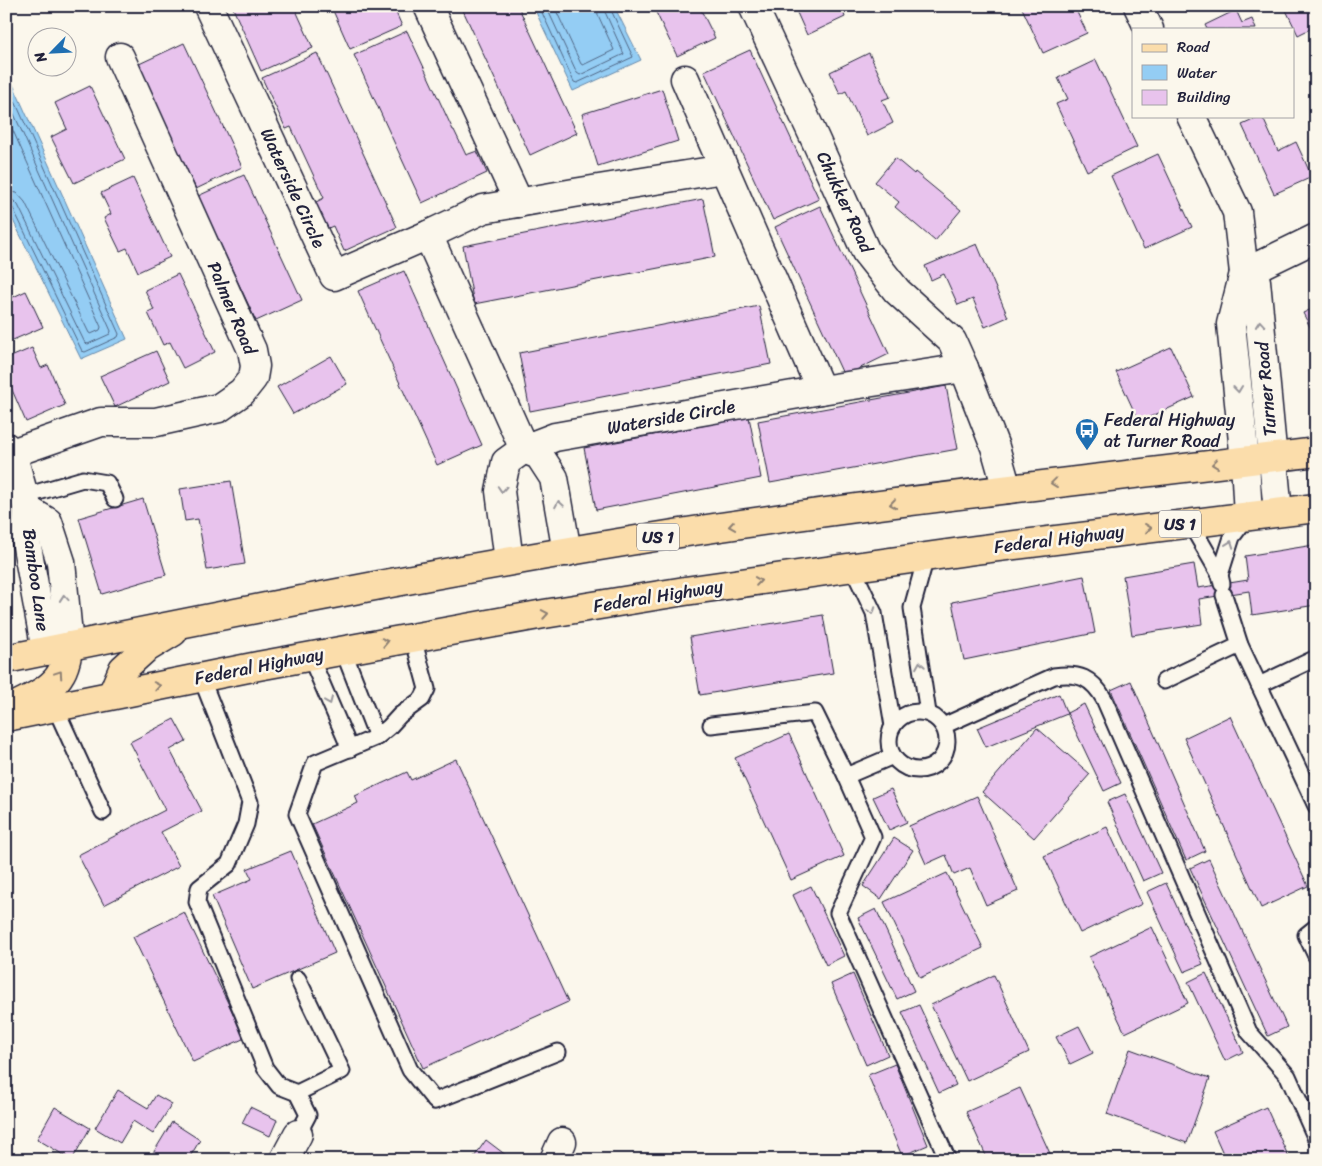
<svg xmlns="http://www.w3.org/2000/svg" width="1322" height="1166" viewBox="0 0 1322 1166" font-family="Sriracha,sans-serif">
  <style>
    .water { fill: #94cdf4; stroke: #6689aa }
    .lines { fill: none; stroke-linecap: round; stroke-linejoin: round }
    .shore { stroke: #506685; stroke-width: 1 }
    .building { fill: #e8c3ed; stroke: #22223b }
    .lane-casing { stroke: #22223b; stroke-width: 19 }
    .street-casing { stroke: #22223b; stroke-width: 31 }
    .primary-casing { stroke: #22223b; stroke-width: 31 }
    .lane { stroke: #fbf7ec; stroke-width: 15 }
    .street { stroke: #fbf7ec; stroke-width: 28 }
    .primary { stroke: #fbddab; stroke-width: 28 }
    .oneway { stroke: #99979c }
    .oneway2 { stroke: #8e8073 }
    .labels { text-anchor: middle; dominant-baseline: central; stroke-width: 5; stroke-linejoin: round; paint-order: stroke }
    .shield { fill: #fbf7ec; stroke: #636270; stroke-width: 1 }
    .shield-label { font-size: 16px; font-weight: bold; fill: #22223b }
    .street-label { font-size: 18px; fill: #22223b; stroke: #fbf7ec }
    .poi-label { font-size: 18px; fill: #22223b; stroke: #fbf7ec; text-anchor: start }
  </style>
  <rect width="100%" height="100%" fill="#fbf7ec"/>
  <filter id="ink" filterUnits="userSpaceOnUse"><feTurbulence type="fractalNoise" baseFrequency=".02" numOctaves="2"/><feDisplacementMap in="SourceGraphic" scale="10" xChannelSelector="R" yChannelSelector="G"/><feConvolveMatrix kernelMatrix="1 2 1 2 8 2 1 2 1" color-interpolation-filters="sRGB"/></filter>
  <g filter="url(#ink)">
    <g class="water">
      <polygon points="533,6 614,6 641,60 573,91"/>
      <polygon points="6,69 127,339 81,359 6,206"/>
    </g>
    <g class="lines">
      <g class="shore">
        <polyline points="539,6 574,82 577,83 633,57 611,10 610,6"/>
        <polyline points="546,6 577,73 580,75 624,54 605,12 604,6"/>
        <polyline points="554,6 581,64 583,65 614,50 598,15 597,6"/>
        <polyline points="6,81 119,334 118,337 85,352 82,351 13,208 10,206 6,205"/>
        <polyline points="6,96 111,331 110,334 88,344 85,343 18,205 13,200 6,199"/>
        <polyline points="6,115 101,327 100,330 91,334 89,333 25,202 17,193 6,191"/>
      </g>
    </g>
    <g class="building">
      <polygon points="232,6 294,6 313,48 261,71"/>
      <polygon points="331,6 393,6 402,26 350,49"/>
      <polygon points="461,6 518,6 577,133 530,155"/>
      <polygon points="653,6 699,6 715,38 677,56"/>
      <polygon points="794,6 841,6 845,17 807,35"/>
      <polygon points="1021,6 1074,6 1087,33 1043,53"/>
      <polygon points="1284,6 1316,6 1316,26 1298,35"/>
      <polygon points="1236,10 1242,23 1252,19 1256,29 1207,29 1205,25"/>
      <polygon points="407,31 453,130 454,130 466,155 477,151 487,173 422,203 354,55"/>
      <polygon points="184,43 242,167 196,189 137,65"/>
      <polygon points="750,50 819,199 773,220 704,71"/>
      <polygon points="317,53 397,227 344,251 333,226 326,229 314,203 324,198 291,127 286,129 262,78"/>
      <polygon points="869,53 890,97 882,100 893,123 867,136 846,91 840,94 830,72"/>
      <polygon points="1096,60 1137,147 1087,171 1056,104 1068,99 1058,78"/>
      <polygon points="90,86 125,159 74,183 51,137 67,129 55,103"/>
      <polygon points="662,89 678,141 598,166 582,114"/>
      <polygon points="1262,116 1278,151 1296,142 1312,177 1274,194 1242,125"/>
      <polygon points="1158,154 1192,227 1144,249 1111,176"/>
      <polygon points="895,158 914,174 915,172 961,210 935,241 895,207 899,202 875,182"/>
      <polygon points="244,175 302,300 256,321 198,196"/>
      <polygon points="133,178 170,257 138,272 127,248 120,251 104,218 111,214 101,193"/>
      <polygon points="703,199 715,257 474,304 463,246"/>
      <polygon points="820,206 889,354 844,376 775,227"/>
      <polygon points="977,244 1008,317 985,327 973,299 958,305 944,274 931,280 925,266"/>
      <polygon points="404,271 482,445 437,465 358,291"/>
      <polygon points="178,274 215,352 183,368 170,342 163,345 148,313 154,310 145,290"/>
      <polygon points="6,288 11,298 26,291 43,327 6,343"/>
      <polygon points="759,306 771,364 530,411 519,353"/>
      <polygon points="1316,307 1316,339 1303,313"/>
      <polygon points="1171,347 1194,397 1139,422 1116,372"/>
      <polygon points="32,348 41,368 48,365 65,405 26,422 9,383 6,384 6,359"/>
      <polygon points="156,351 170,381 115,407 100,376"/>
      <polygon points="331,356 347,384 293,414 277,387"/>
      <polygon points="946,386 958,449 770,483 758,421"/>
      <polygon points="749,417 761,478 596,510 584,448"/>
      <polygon points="231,481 245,564 207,570 198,519 185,521 180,489"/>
      <polygon points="143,499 166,575 102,594 79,518"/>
      <polygon points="1314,545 1316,554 1316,605 1252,615 1249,591 1199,599 1202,624 1132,635 1123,576 1194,564 1198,588 1248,580 1245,556"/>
      <polygon points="1084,576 1095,633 964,660 952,602"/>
      <polygon points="823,615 833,673 700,695 690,637"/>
      <polygon points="1131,681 1205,851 1186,860 1111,690"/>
      <polygon points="1059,694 1067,714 986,747 977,728"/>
      <polygon points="1084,704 1121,783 1104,791 1067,713"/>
      <polygon points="1230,716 1308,886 1261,908 1184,738"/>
      <polygon points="174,719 186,741 170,750 202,811 161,832 179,866 104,905 78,855 165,810 130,742"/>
      <polygon points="1037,728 1090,774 1034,838 982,792"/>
      <polygon points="789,734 844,856 791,880 735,758"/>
      <polygon points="456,759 568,1002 423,1068 312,824 358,803 355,796 407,772 411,780"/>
      <polygon points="891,789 907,822 889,830 873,797"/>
      <polygon points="1125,794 1161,873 1143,881 1107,802"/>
      <polygon points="977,796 1018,891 986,905 970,868 954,875 946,855 926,864 909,826"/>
      <polygon points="1107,827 1142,904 1080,933 1044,856"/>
      <polygon points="894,838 913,850 881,899 863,886"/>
      <polygon points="291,851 335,953 252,989 212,896 252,879 247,869"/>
      <polygon points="1209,859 1287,1027 1268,1036 1190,868"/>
      <polygon points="947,873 983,948 920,978 884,902"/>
      <polygon points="1166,883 1203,964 1184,972 1147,892"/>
      <polygon points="811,886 844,956 826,965 793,895"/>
      <polygon points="876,909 914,991 897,999 858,918"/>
      <polygon points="184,912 245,1038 193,1062 133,937"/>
      <polygon points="1152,927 1188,1003 1125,1033 1089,957"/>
      <polygon points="1206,973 1243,1052 1225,1061 1188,982"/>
      <polygon points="853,974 888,1055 866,1065 831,984"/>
      <polygon points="994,975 1029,1052 967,1081 931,1005"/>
      <polygon points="919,1005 956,1085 939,1093 902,1012"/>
      <polygon points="1079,1026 1093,1053 1070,1064 1056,1037"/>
      <polygon points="1130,1049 1210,1078 1187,1143 1107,1114"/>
      <polygon points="895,1064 928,1145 902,1156 868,1075"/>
      <polygon points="1020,1088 1053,1160 988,1160 966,1112"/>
      <polygon points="118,1090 148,1108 156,1095 172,1104 153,1134 133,1121 120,1143 95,1128"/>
      <polygon points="55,1107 90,1128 72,1160 37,1139"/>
      <polygon points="250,1107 277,1120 270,1136 242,1123"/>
      <polygon points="1266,1107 1290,1160 1226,1160 1213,1131"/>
      <polygon points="172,1122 200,1140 188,1160 149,1160"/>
      <polygon points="486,1140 511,1159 511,1160 472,1160"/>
    </g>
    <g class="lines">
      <g class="lane-casing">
        <g id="lane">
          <polyline points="25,496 83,479 107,483 115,499"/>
          <polyline points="1190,523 1220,575 1222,584"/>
          <polyline points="926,557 912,608 928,713"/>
          <polyline points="852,567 874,613 893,726"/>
          <polyline points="1220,575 1232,537 1248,516"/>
          <polyline points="1224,595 1240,645 1259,685 1316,658"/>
          <polyline points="413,638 427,689 422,699 400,715 389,727 377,737 315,763 297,814 410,1070 435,1101 558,1052"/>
          <polyline points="343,650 377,737"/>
          <polyline points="310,656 350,749"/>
          <polyline points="201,677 250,802 246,824 229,864 199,888 197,902 265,1068 279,1086 297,1093 308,1115 298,1134"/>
          <polyline points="1164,681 1240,645"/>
          <polyline points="1259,685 1316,806"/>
          <polyline points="55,707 103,812"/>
          <circle cx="918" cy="741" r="29"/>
          <polyline points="711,725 815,713 846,776 893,756"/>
          <path d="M943 726 1054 676C1079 672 1092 678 1104 699L1249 1032 1288 1076 1316 1139"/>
          <polyline points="846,776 873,837 838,913 948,1160"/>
          <polyline points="1316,927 1306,935 1316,956"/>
          <polyline points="297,1093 342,1071 298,979"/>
        </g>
      </g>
      <g class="street-casing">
        <g id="street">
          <polyline points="208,6 334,276 428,235 483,209 574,193 724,169"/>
          <polyline points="428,6 519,203"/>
          <polyline points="753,6 815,139 866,252 897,291 952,341 964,368 995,447 1007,489"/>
          <polyline points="1138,6 1149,29"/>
          <polyline points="685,79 821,390"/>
          <polyline points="1191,116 1237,212 1244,273 1231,324 1245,461 1248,516"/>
          <polyline points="428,235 524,449 539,455 554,478 567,552"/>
          <polyline points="1244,273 1256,281 1278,512"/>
          <polyline points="1244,273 1316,238"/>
          <polyline points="6,447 12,453 28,510 26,541 46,651"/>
          <polyline points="12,453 101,422 156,422 219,408 242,392 253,378 255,366 252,350 120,57"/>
          <polyline points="28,510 48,522 61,562 69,646"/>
          <polyline points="509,561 500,491 506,462 524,449 555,437 821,390 964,368"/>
          <polyline points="284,1160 298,1134"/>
          <polyline points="554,1160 562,1142"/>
        </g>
      </g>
      <g class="primary-casing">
        <g id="primary">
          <path d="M6 659C228 614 450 569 674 534 887 501 1102 479 1316 452"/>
          <polyline points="112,695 123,669 145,649 173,632"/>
          <path d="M14 707C30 698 52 690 61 673 66 665 67 655 69 646"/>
          <polyline points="6,717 258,666 544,614 685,591 975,550 1316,508"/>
        </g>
      </g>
      <use href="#lane" class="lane"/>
      <use href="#street" class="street"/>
      <use href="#primary" class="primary"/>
    </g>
    <defs><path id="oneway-chevron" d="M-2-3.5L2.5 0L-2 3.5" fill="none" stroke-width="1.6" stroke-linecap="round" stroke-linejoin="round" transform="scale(1.25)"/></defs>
    <g class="oneway">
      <use href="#oneway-chevron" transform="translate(1260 324) rotate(-95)"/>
      <use href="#oneway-chevron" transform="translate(1238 389) rotate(84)"/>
      <use href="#oneway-chevron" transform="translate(502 489) rotate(94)"/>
      <use href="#oneway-chevron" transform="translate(559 504) rotate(-100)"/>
      <use href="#oneway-chevron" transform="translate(1230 544) rotate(-70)"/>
      <use href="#oneway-chevron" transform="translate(64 598) rotate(-95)"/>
      <use href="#oneway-chevron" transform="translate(872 611) rotate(70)"/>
      <use href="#oneway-chevron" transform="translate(920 665) rotate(-99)"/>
      <use href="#oneway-chevron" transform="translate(329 701) rotate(67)"/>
    </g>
    <g class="oneway2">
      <use href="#oneway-chevron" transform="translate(1215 464) rotate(173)"/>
      <use href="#oneway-chevron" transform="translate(1054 483) rotate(173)"/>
      <use href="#oneway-chevron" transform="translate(893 504) rotate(172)"/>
      <use href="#oneway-chevron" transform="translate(732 526) rotate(172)"/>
      <use href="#oneway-chevron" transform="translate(1148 528) rotate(-7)"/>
      <use href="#oneway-chevron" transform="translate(758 581) rotate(-8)"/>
      <use href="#oneway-chevron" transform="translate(545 614) rotate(-10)"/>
      <use href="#oneway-chevron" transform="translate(385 642) rotate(-11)"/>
      <use href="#oneway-chevron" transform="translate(59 674) rotate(-56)"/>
      <use href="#oneway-chevron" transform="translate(157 686) rotate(-11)"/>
    </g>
  </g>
  <defs>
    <g id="bus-pin" transform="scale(1.25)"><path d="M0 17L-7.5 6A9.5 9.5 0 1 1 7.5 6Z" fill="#1f6fb2" stroke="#fbf7ec"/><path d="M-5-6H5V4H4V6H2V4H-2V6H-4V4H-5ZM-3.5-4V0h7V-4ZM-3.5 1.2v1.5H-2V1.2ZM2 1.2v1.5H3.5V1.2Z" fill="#fff"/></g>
  </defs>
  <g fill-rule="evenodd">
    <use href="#bus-pin" x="1087" y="430"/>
  </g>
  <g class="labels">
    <g class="shield">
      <rect x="1159" y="510.5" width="42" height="27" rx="4"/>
      <rect x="637" y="523.5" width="42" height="27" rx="4"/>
    </g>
    <g class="shield-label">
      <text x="1180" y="524">US 1</text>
      <text x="658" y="537">US 1</text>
    </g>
    <g class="street-label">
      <text transform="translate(293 188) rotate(65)">Waterside Circle</text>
      <text transform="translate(845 202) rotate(65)">Chukker Road</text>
      <text transform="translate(232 308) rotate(67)">Palmer Road</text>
      <text transform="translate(1266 389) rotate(-95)">Turner Road</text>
      <text transform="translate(671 417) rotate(-10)">Waterside Circle</text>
      <text transform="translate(1059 539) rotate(-7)">Federal Highway</text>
      <text transform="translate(36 580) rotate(82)">Bamboo Lane</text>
      <text transform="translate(658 596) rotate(-9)">Federal Highway</text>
      <text transform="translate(259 666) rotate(-11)">Federal Highway</text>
    </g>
    <g class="poi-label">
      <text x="1104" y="420">Federal Highway<tspan x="1104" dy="21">at Turner Road</tspan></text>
    </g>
  </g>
  <rect width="1322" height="1166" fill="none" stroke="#fbf7ec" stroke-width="25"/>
  <rect x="12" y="12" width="1297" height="1141" fill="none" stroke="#22223b" stroke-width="2" filter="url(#ink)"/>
  <rect x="1132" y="28" width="162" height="90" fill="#fbf7ec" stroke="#a4a2a5"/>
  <rect x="1142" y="44" width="25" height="8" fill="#fbddab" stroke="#a4a2a5"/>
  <text x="1177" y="52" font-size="15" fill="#22223b">Road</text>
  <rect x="1142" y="65" width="25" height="15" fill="#94cdf4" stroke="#a4a2a5"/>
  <text x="1177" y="78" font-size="15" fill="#22223b">Water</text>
  <rect x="1142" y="90" width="25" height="15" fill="#e8c3ed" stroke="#a4a2a5"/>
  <text x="1177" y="102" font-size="15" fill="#22223b">Building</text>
  <g transform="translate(52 52) rotate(246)"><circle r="24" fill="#fbf7ec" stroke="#a4a2a5"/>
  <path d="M0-4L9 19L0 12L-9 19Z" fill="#1f6fb2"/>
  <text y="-8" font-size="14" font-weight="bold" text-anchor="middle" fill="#22223b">N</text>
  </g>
</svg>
